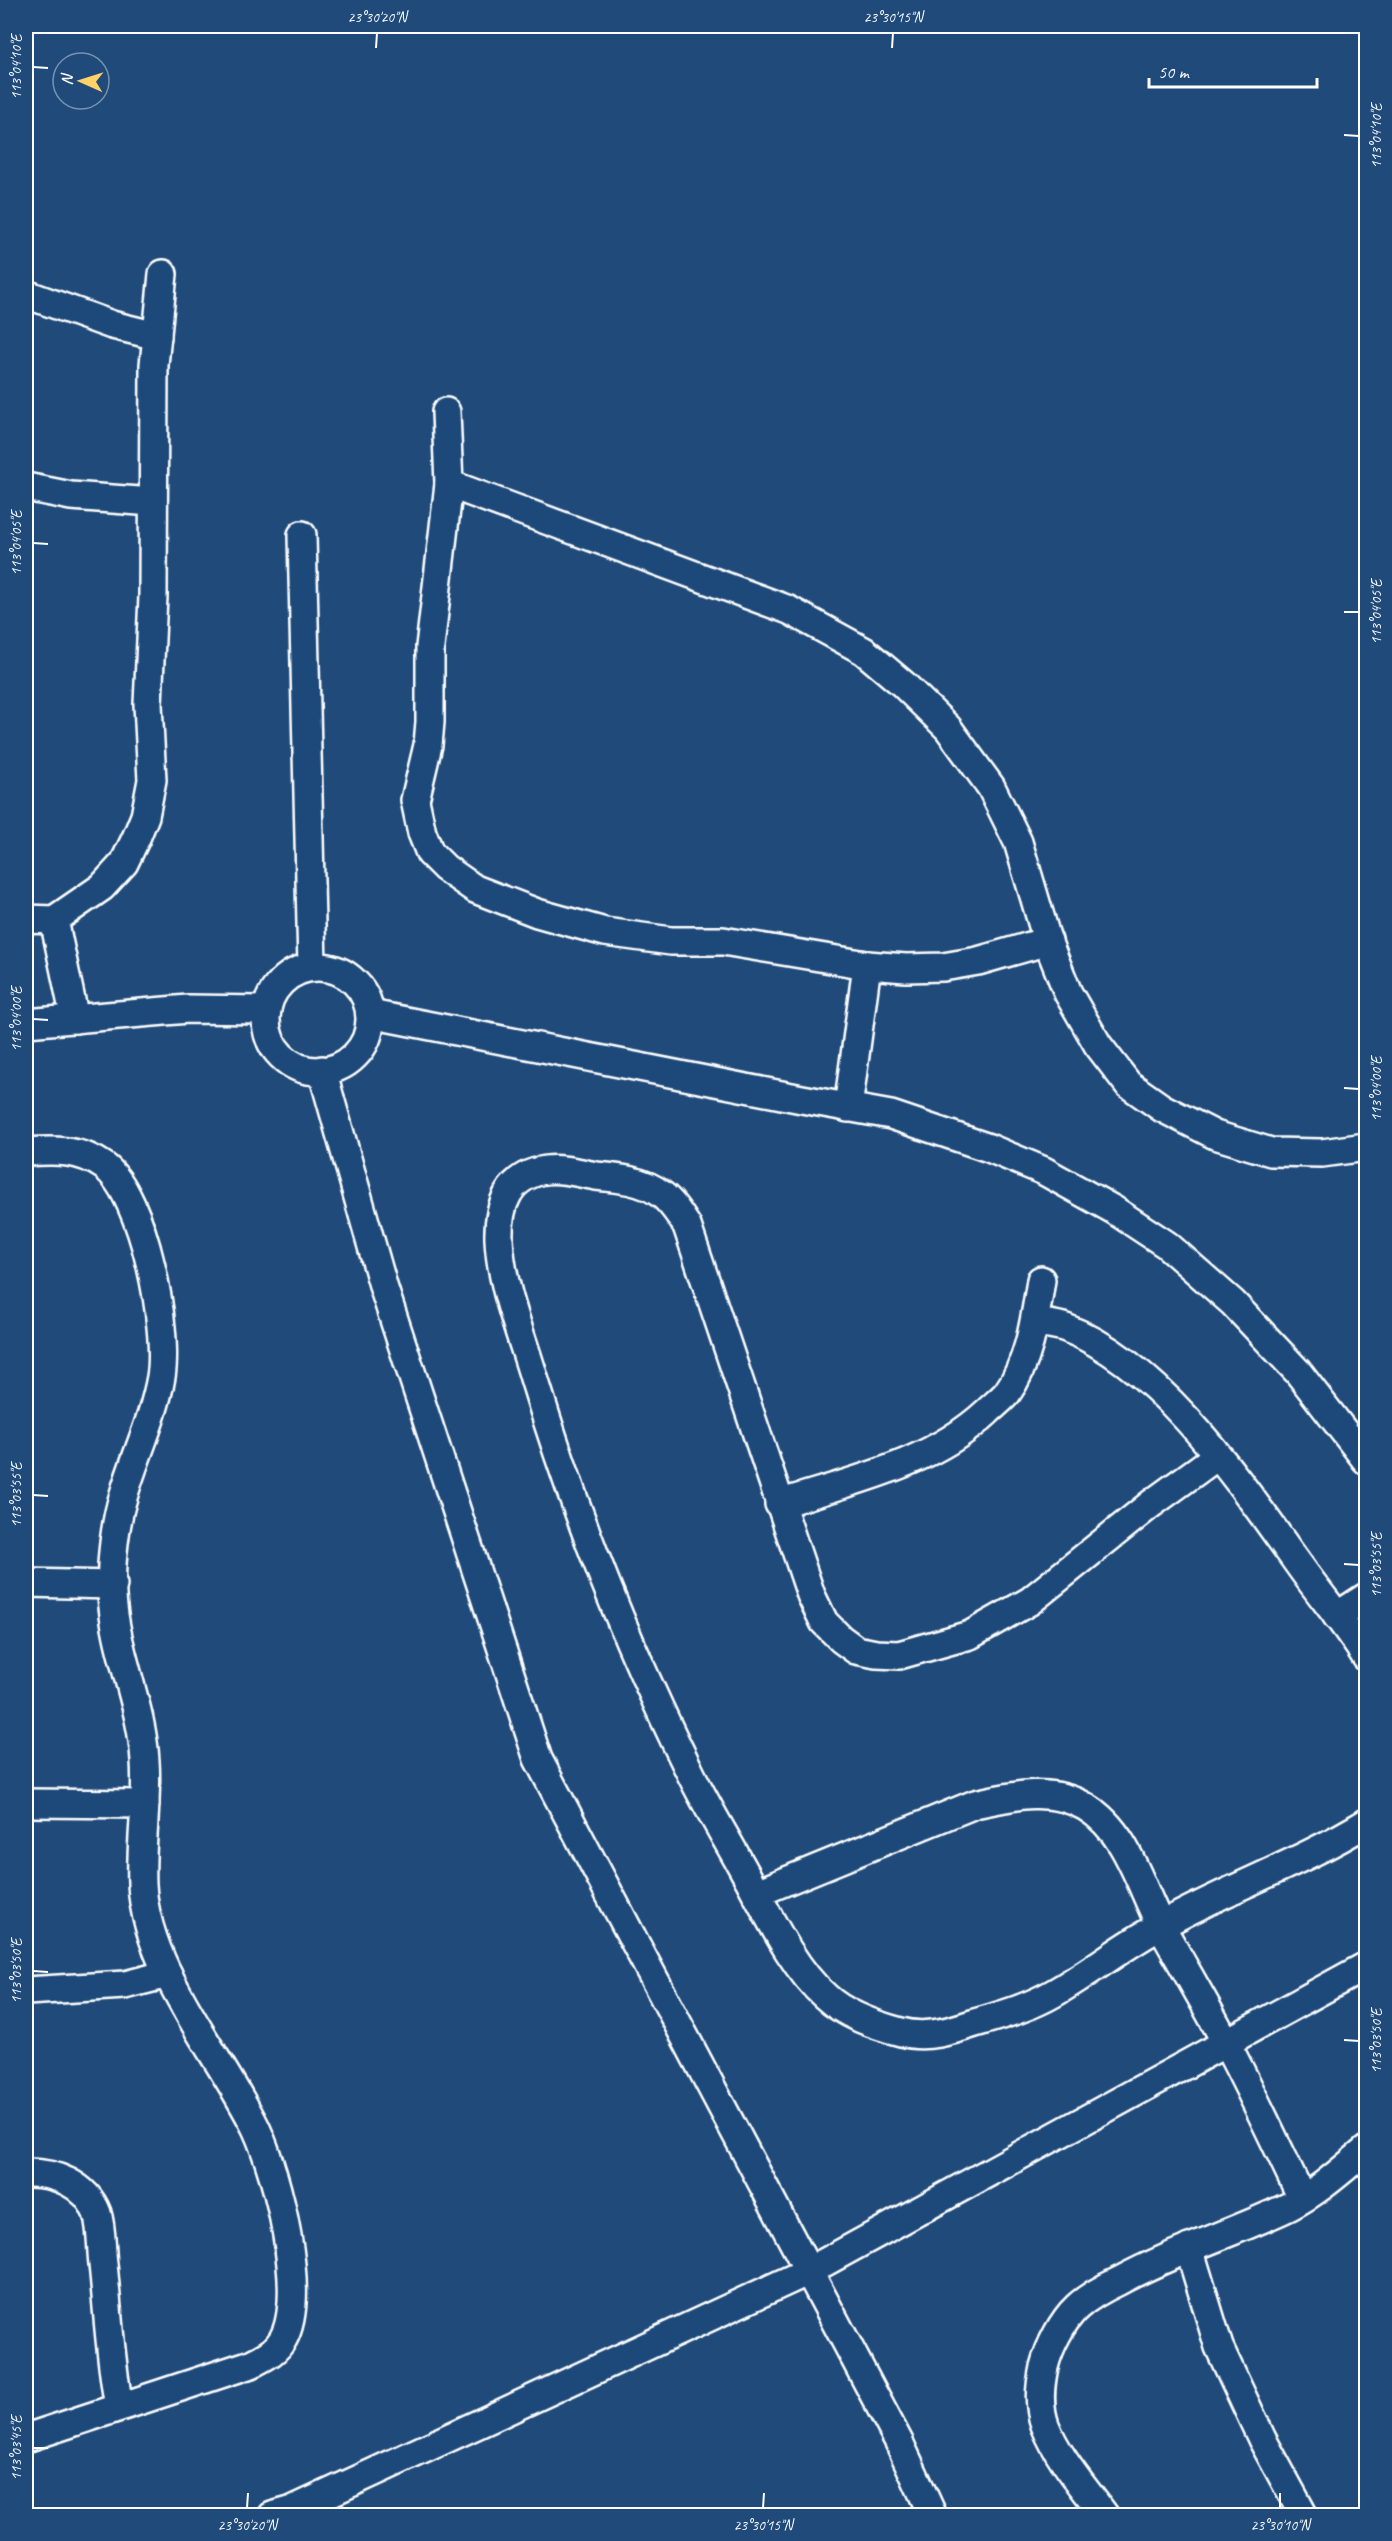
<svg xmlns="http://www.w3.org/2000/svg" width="1392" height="2541" viewBox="0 0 1392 2541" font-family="Caveat,sans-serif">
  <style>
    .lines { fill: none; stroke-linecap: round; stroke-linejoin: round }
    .street-casing { stroke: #fff; stroke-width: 32 }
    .street { stroke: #1f4a7a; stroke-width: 27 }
    .ticks { fill: none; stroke: #fff; stroke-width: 2 }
    .neatline { fill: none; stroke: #fff; stroke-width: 2 }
    .ticks-label { font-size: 15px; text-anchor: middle; fill: #fff }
  </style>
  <rect width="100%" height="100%" fill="#1f4a7a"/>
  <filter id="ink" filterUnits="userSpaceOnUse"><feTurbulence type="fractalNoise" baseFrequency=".0167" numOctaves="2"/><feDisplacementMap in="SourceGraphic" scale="12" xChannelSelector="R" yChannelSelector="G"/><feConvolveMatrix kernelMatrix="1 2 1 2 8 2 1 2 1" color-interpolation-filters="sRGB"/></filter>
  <g filter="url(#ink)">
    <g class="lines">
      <g class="street-casing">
        <g id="street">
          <polyline points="26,294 112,325 157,336"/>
          <polyline points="446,412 449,484 430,647 430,722 428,745 415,800 422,833 430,853 445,868 475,889 537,913 605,932 671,941 723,941 867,965 906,968 943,967 978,961 1048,941"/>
          <polyline points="449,484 789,610 864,651 903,684 948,728 991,787 1018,842 1048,943 1068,993 1098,1045 1128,1084 1162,1108 1215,1135 1271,1152 1322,1153 1366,1147"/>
          <polyline points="26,487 71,496 153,502"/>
          <polyline points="302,535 312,967"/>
          <polyline points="26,919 54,920 102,887 124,863 136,838 145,816 152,780 148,704 153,596 154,365 163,274"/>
          <polyline points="54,920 75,1019"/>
          <circle cx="318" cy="1019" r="52"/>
          <polyline points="370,1014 802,1099 891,1115 989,1148 1044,1171 1114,1210 1167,1245 1233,1303 1298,1372 1366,1460"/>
          <polyline points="26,1023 188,1009 267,1010"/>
          <polyline points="322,1070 384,1289 538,1759 899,2442 933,2516"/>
          <polyline points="848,1108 867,965"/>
          <path d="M26 1152C54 1150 80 1149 104 1166 144 1195 169 1329 161 1377 154 1417 136 1454 124 1494 115 1522 110 1565 112 1595 115 1651 142 1705 145 1761 148 1802 140 1843 142 1884 146 1969 219 2053 256 2128 277 2173 308 2295 283 2339 276 2352 264 2357 251 2364L26 2438"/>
          <path d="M1035 1322C1045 1324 1056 1324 1066 1328 1163 1366 1240 1483 1299 1565 1321 1596 1346 1625 1366 1657"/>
          <path d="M1217 1456 1151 1504 1030 1601 970 1635 899 1655 876 1654 856 1650 841 1639 824 1622 811 1595 687 1226C680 1215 672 1202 661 1194 643 1180 617 1178 596 1176 580 1173 561 1168 546 1170 508 1175 498 1206 499 1239 501 1287 521 1333 534 1378 575 1514 627 1645 690 1772 707 1807 728 1841 747 1876 768 1914 792 1967 825 1996 845 2015 875 2025 901 2032 926 2039 951 2031 975 2023 1002 2015 1030 2007 1054 1993 1091 1972 1124 1945 1162 1925 1228 1888 1301 1863 1366 1823"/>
          <path d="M779 1504C851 1481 930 1465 987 1412 993 1406 1001 1400 1007 1393 1030 1361 1035 1318 1041 1280"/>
          <polyline points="26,1583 113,1585"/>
          <polyline points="1337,1616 1366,1597"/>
          <polyline points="26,1803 145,1804"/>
          <path d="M757 1893 975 1804C1011 1796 1051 1786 1086 1807 1128 1832 1140 1887 1162 1928 1183 1966 1206 2004 1226 2043 1253 2094 1277 2146 1302 2198"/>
          <polyline points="26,1991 125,1985 168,1974"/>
          <path d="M26 2173C54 2172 86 2184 97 2213 102 2228 101 2248 103 2264 108 2312 110 2359 119 2406"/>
          <polyline points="1189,2248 1219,2347 1262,2439 1304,2516"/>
          <polyline points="272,2516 290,2511 809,2271 1366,1966"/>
          <path d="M1105 2516C1084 2487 1058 2458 1045 2425 1038 2405 1040 2386 1044 2367 1049 2347 1062 2321 1077 2307 1089 2296 1104 2288 1119 2281 1174 2251 1234 2233 1290 2206 1318 2192 1342 2170 1366 2150"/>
        </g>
      </g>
      <use href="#street" class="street"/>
    </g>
  </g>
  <path class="ticks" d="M376 48 377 33M892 48 893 33M33 67 48 68M1344 135 1359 136M33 543 48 544M1344 612H1359M33 1019 48 1020M1344 1088 1359 1089M33 1495 48 1496M1344 1564 1359 1565M33 1971 48 1972M1344 2040 1359 2041M33 2448H48M247 2508 248 2493M763 2508 764 2493M1280 2508V2493"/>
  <rect width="1392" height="2541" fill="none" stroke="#1f4a7a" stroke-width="66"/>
  <g transform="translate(81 81) rotate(273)"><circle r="28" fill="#1f4a7a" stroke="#7992af" stroke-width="1.5"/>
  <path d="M0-4.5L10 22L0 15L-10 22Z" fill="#ffd166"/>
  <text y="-9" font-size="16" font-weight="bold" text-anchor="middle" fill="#ffffff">N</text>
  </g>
  <path d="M1149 78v9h168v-9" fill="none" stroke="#ffffff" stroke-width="3"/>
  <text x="1158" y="78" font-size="18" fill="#ffffff" stroke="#1f4a7a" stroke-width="4.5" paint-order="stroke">50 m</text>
  <rect x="33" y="33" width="1326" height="2475" class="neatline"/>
  <g class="ticks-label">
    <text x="377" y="22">23°30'20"N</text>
    <text x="893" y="22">23°30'15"N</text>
    <text transform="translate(16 67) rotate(-90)" y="5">113°04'10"E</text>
    <text transform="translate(1376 136) rotate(-90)" y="5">113°04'10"E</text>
    <text transform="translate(16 543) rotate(-90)" y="5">113°04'05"E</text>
    <text transform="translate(1376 612) rotate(-90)" y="5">113°04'05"E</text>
    <text transform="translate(16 1019) rotate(-90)" y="5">113°04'00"E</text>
    <text transform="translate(1376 1089) rotate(-90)" y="5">113°04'00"E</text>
    <text transform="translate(16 1495) rotate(-90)" y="5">113°03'55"E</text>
    <text transform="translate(1376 1565) rotate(-90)" y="5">113°03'55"E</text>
    <text transform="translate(16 1971) rotate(-90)" y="5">113°03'50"E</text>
    <text transform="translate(1376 2041) rotate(-90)" y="5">113°03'50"E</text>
    <text transform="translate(16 2448) rotate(-90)" y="5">113°03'45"E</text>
    <text x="247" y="2530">23°30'20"N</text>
    <text x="763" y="2530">23°30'15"N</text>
    <text x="1280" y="2530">23°30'10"N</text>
  </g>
</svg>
